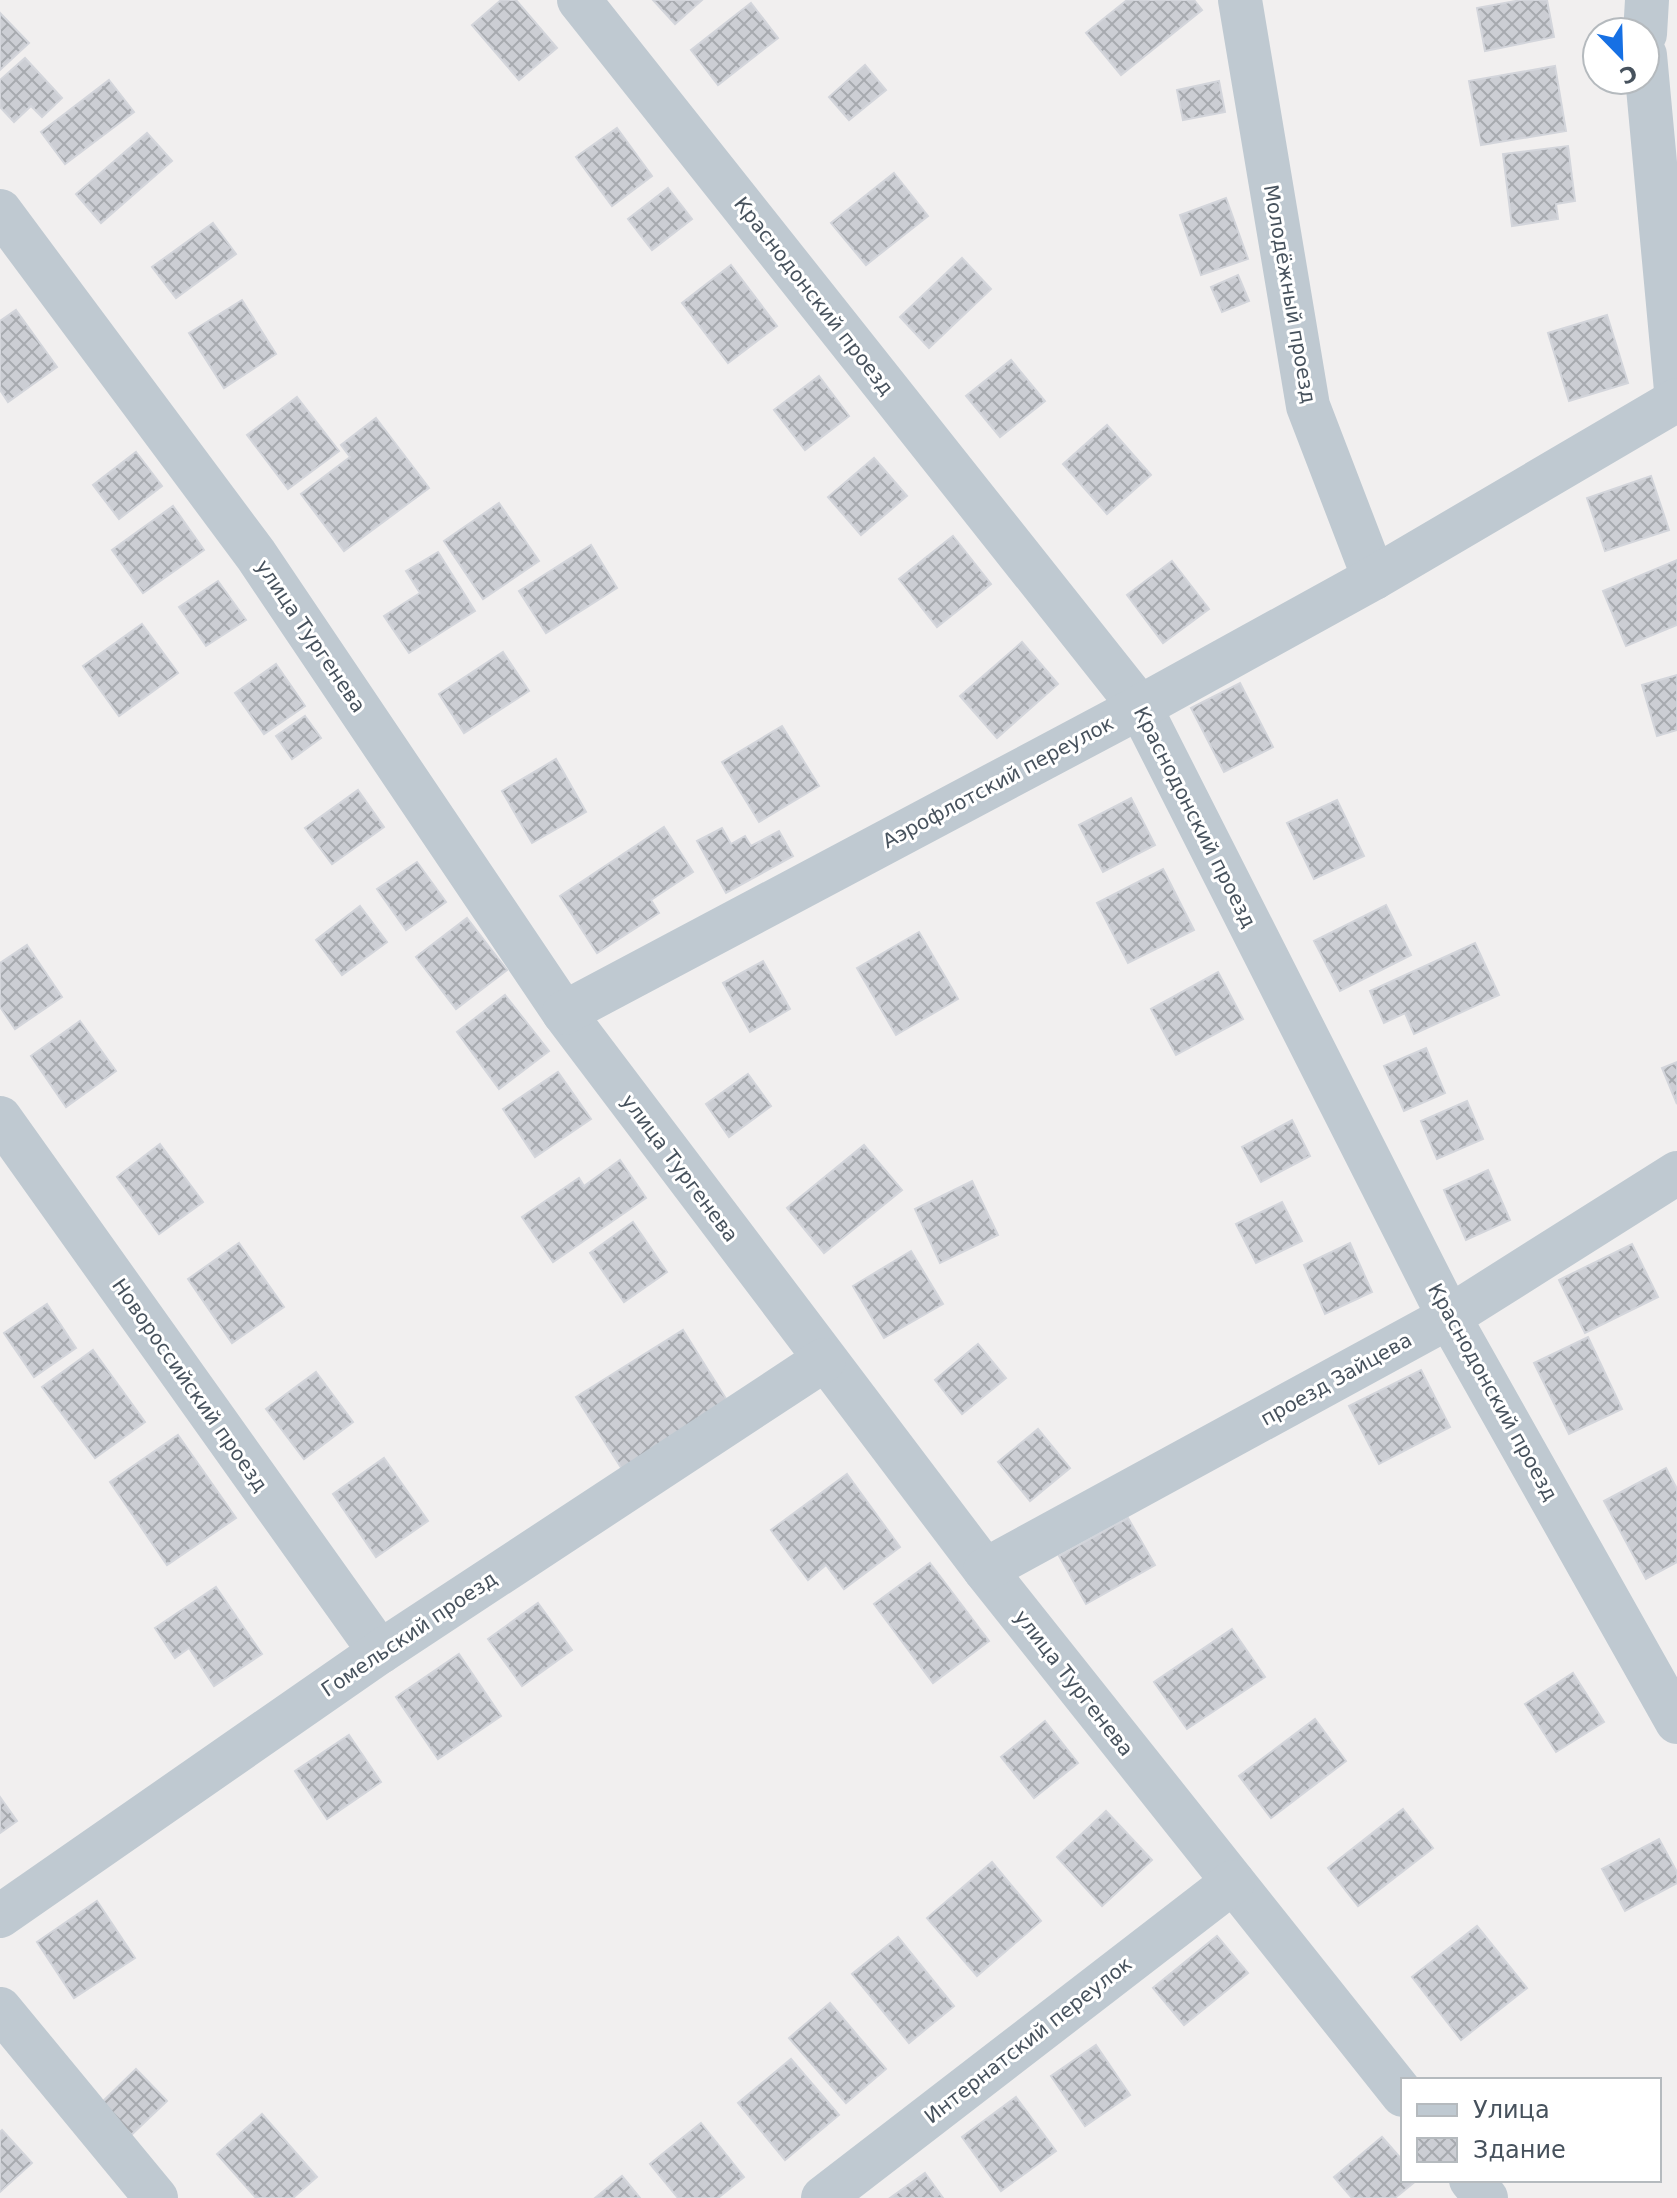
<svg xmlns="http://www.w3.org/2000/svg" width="1677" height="2198" viewBox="0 0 1677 2198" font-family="'DejaVu Sans',sans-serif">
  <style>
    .building { fill: url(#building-cross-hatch); stroke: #d3d5db; stroke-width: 2 }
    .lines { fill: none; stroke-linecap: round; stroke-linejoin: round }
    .street { stroke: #bfc9d1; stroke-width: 44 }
    .labels { text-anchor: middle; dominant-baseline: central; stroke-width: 6; stroke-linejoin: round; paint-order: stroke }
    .street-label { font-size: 20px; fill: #47525d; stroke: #fff }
  </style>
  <defs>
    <pattern id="building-cross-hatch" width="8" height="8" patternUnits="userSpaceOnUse" patternTransform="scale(2)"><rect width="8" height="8" fill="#ccced4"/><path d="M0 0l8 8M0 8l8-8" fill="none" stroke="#a7aaaf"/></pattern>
  </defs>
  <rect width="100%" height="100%" fill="#f1efef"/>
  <g class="building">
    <polygon points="501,0 516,0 557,48 519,80 472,25"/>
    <polygon points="653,0 702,0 675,24"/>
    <polygon points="1127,0 1194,0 1202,10 1121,75 1086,33"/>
    <polygon points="1521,0 1547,0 1554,37 1485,51 1477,8"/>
    <polygon points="751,3 778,38 718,85 691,50"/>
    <polygon points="0,13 29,43 0,70"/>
    <polygon points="25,58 62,98 42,117 31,106 14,122 0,107 0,80"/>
    <polygon points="865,65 886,90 849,120 829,97"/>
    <polygon points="1555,66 1566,131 1481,145 1469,81"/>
    <polygon points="109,80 134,112 65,164 41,132"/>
    <polygon points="1219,81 1225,112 1183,120 1177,90"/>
    <polygon points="617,128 652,176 612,206 576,157"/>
    <polygon points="147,133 172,161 101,223 76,194"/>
    <polygon points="1568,146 1575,201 1556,204 1558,219 1512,226 1503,154"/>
    <polygon points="894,173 928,216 866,265 831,223"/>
    <polygon points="668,188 692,219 652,250 628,219"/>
    <polygon points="1226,198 1248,259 1201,275 1180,215"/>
    <polygon points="213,223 236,254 176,298 152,267"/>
    <polygon points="962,258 991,289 929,348 900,317"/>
    <polygon points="731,265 777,326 728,363 682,303"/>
    <polygon points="1238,275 1249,301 1222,312 1211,287"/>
    <polygon points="242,300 276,354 224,388 189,333"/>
    <polygon points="16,310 57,367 8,402 0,390 0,321"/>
    <polygon points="1607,315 1628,383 1569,401 1548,333"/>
    <polygon points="1011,360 1045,401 1000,437 966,396"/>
    <polygon points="819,376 849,416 805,450 774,410"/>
    <polygon points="297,397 339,451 288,489 247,435"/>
    <polygon points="376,418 429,488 344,551 301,494 350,457 341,445"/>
    <polygon points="1107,425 1151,475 1107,514 1063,464"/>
    <polygon points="136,452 162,486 119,519 93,485"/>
    <polygon points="874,458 907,496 861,535 828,497"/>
    <polygon points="1651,476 1669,530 1605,551 1587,498"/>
    <polygon points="499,503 539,561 483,599 444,541"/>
    <polygon points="173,506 204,550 143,593 112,550"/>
    <polygon points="953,536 991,584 937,627 899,579"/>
    <polygon points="591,545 617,588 546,633 519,591"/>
    <polygon points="438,552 475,611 409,653 384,616 420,593 406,571"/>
    <polygon points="1677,560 1677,625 1626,646 1603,591"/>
    <polygon points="1172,561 1209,609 1163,643 1127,595"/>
    <polygon points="218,581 246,620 206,646 179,607"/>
    <polygon points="142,624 178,673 119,716 83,666"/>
    <polygon points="1022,642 1058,684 997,738 960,696"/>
    <polygon points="503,652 529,691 464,733 439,694"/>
    <polygon points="276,664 305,706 264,734 235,693"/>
    <polygon points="1677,675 1677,730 1657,736 1642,685"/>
    <polygon points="1240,683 1273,747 1224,772 1191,708"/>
    <polygon points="305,716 321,738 292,759 276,736"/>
    <polygon points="782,726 819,786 759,822 722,762"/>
    <polygon points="556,759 586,812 532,843 502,791"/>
    <polygon points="358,790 384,827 332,864 305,828"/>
    <polygon points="1131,798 1155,845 1103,872 1079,825"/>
    <polygon points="1337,800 1364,856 1314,879 1287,823"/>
    <polygon points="664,827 693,872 651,900 659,913 597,953 560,896"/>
    <polygon points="722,828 731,844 745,836 751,846 779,831 793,856 726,893 697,841"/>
    <polygon points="417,862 446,902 406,930 377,889"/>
    <polygon points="1163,869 1194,930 1128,963 1097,903"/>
    <polygon points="1386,905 1411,955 1340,991 1314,941"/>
    <polygon points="360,906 387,942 342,975 316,940"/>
    <polygon points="467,918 507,970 456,1009 416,957"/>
    <polygon points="919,932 958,999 896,1035 857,968"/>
    <polygon points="1475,943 1499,995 1414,1034 1405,1013 1384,1023 1370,991"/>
    <polygon points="27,945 62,997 15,1029 0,1007 0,963"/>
    <polygon points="763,961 790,1009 750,1032 723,983"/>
    <polygon points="1218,972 1243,1019 1176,1055 1151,1009"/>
    <polygon points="505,995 549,1051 499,1089 457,1032"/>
    <polygon points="80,1021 116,1071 66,1107 31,1056"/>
    <polygon points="1426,1048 1445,1093 1404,1111 1384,1066"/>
    <polygon points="1677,1062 1677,1104 1662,1068"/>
    <polygon points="558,1072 591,1119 535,1157 503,1109"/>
    <polygon points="748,1074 771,1106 729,1137 706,1104"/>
    <polygon points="1467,1101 1483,1139 1437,1159 1421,1121"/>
    <polygon points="1292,1120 1310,1156 1261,1182 1242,1147"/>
    <polygon points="160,1144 203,1202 159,1234 117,1177"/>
    <polygon points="864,1145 902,1190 824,1253 787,1208"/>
    <polygon points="620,1160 646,1198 553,1262 522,1217 579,1178 584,1186"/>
    <polygon points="1488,1170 1510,1220 1466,1240 1444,1190"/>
    <polygon points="972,1181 998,1235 940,1263 915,1209"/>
    <polygon points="1282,1202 1302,1241 1256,1263 1236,1224"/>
    <polygon points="633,1222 667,1272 624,1302 590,1253"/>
    <polygon points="239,1243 284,1307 232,1343 188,1279"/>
    <polygon points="1350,1243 1372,1292 1325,1314 1304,1265"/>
    <polygon points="1632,1244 1658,1297 1585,1333 1559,1280"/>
    <polygon points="911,1251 943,1304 884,1338 853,1286"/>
    <polygon points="47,1304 76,1348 34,1377 4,1333"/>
    <polygon points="683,1330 728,1402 622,1469 576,1397"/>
    <polygon points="1588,1337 1622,1409 1569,1434 1534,1363"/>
    <polygon points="978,1344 1006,1378 962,1414 935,1380"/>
    <polygon points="93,1350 145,1422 95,1458 42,1387"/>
    <polygon points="1421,1370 1450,1427 1379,1464 1349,1406"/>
    <polygon points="316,1372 353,1422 304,1459 266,1409"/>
    <polygon points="1038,1429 1070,1468 1030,1501 998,1462"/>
    <polygon points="178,1435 236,1518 167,1565 110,1482"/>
    <polygon points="384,1458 428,1521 376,1557 333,1494"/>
    <polygon points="1666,1468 1677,1489 1677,1562 1646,1579 1604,1501"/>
    <polygon points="847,1474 900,1547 844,1589 826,1565 808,1580 771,1530"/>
    <polygon points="1128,1518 1155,1565 1086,1604 1059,1556"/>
    <polygon points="930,1563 989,1641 933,1683 874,1604"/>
    <polygon points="216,1587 262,1654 214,1686 189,1648 175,1658 155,1628"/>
    <polygon points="538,1603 572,1650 522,1686 488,1639"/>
    <polygon points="1232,1629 1265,1677 1187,1729 1154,1682"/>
    <polygon points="459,1654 501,1716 438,1759 396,1697"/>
    <polygon points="1573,1673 1604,1722 1556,1752 1525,1704"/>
    <polygon points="1315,1719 1346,1761 1271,1818 1239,1776"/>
    <polygon points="1045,1721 1078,1763 1034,1798 1001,1757"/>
    <polygon points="349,1735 381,1782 327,1819 295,1771"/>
    <polygon points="0,1797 17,1821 0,1833"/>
    <polygon points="1403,1809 1433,1848 1358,1906 1328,1868"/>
    <polygon points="1106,1811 1152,1860 1102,1906 1057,1857"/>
    <polygon points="1659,1839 1677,1872 1677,1883 1625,1911 1602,1869"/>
    <polygon points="992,1862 1041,1921 977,1976 927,1918"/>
    <polygon points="97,1901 135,1958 74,1998 37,1942"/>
    <polygon points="1477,1926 1527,1988 1461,2040 1412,1977"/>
    <polygon points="1217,1936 1248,1973 1184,2025 1153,1988"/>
    <polygon points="898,1937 954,2006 909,2043 852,1974"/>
    <polygon points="830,2003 886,2069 846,2103 789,2038"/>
    <polygon points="1096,2045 1130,2095 1085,2126 1051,2076"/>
    <polygon points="791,2059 839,2115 785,2160 738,2103"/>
    <polygon points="136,2069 167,2101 128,2138 97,2107"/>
    <polygon points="1016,2097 1056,2151 1001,2191 962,2137"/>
    <polygon points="262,2114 317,2177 293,2198 256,2198 217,2154"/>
    <polygon points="701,2123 744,2177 718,2198 678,2198 650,2164"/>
    <polygon points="2,2130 32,2163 0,2192 0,2132"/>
    <polygon points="1382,2137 1403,2161 1403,2180 1417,2180 1395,2198 1352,2198 1334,2177"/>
    <polygon points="925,2173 943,2198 890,2198"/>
    <polygon points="622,2176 640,2198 595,2198"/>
  </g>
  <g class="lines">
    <g class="street">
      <polyline points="579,0 1140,707 1449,1317 1677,1722"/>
      <polyline points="1240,0 1308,406 1374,578"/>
      <polyline points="1645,34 1647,0"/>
      <polyline points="1645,55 1677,401"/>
      <polyline points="0,211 256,555 564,1013 985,1570 1403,2095"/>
      <polyline points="564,1013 1140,707 1374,578 1677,400"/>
      <polyline points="0,1118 380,1652"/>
      <polyline points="985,1570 1449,1317 1677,1173"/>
      <polyline points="0,1916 380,1652 824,1360"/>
      <polyline points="0,2009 156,2198"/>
      <polyline points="1471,2180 1486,2198"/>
      <polyline points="823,2198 1233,1882"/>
    </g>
  </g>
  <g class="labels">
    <g class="street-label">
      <text transform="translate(1290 294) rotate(80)">Молодёжный проезд</text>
      <text transform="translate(814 296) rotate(52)">Краснодонский проезд</text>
      <text transform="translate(311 636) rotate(56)">улица Тургенева</text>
      <text transform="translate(998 782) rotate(-28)">Аэрофлотский переулок</text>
      <text transform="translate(1195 817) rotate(63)">Краснодонский проезд</text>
      <text transform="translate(680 1168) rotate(53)">улица Тургенева</text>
      <text transform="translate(1336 1379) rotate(-29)">проезд Зайцева</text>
      <text transform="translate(190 1385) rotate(55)">Новороссийский проезд</text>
      <text transform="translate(1493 1392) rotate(61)">Краснодонский проезд</text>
      <text transform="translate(409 1634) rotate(-34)">Гомельский проезд</text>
      <text transform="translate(1074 1683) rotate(52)">улица Тургенева</text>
      <text transform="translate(1028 2040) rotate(-38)">Интернатский переулок</text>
    </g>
  </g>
  <rect x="1401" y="2078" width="260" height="104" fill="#ffffff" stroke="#b5babe" stroke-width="2"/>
  <rect x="1417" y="2104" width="40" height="12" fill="#bfc9d1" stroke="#b5babe" stroke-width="2"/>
  <text x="1473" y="2118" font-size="24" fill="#47525d">Улица</text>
  <rect x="1417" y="2138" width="40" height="24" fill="url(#building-cross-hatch)" stroke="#b5babe" stroke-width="2"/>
  <text x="1473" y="2158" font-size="24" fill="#47525d">Здание</text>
  <g transform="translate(1621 56) rotate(157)"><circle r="38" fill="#ffffff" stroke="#b5babe" stroke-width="2"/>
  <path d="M0-6L14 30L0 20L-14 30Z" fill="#1670e4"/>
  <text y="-12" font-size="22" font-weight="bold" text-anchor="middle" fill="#47525d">С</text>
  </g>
</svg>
